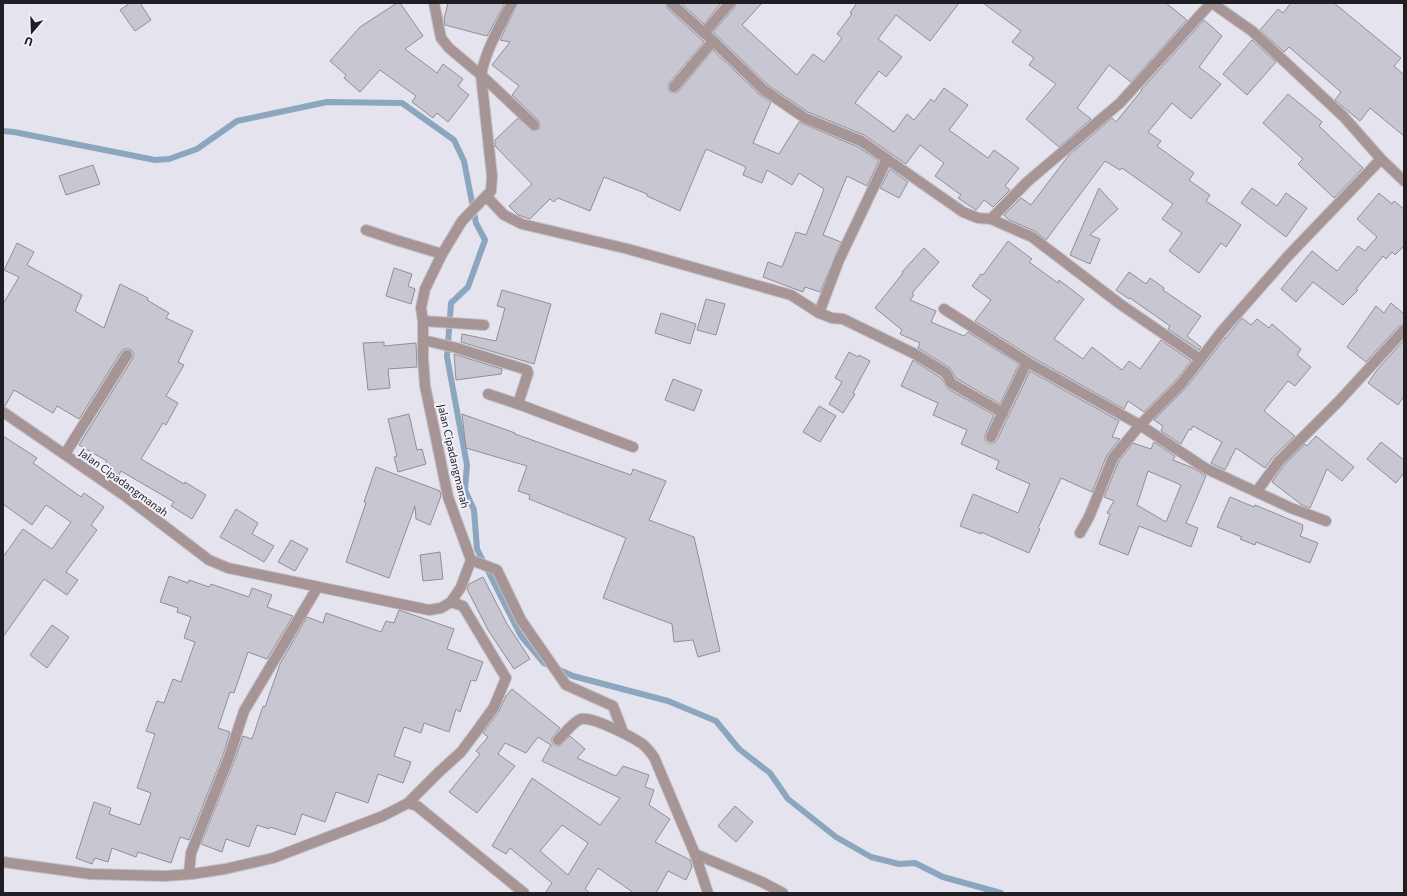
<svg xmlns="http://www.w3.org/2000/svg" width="1407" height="896" viewBox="0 0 1407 896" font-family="Commissioner,sans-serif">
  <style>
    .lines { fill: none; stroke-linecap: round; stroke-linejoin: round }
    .stream { stroke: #8ba6be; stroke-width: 6 }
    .building { fill: #c8c7d1; stroke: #908f98; fill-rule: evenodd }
    .lane-casing { stroke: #c1c1c9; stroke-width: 12 }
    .street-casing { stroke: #c1c1c9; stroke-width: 12 }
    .lane { stroke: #a79596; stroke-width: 10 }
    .street { stroke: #a79596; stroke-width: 10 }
    .labels { text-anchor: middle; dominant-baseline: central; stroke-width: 4; stroke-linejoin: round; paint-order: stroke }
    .street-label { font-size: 11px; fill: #1f1f23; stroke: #f2f1fb }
  </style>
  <rect width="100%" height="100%" fill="#e5e4ee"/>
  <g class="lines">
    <polyline class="stream" points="3,131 14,132 155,160 169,159 197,149 237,121 327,102 402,103 454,140 464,161 476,223 485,240 468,287 451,303 447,357 467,465 465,490 474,510 477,549 521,636 544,663 573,676 668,701 716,721 739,749 770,773 788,799 836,837 871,857 899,864 915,863 943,877 1001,893"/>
  </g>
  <g class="building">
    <polygon points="130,3 140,3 151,20 135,31 120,10"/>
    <polygon points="397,3 400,3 423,36 405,49 437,73 443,64 463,79 458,86 469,95 448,122 437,113 433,118 412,102 416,96 380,70 360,92 344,78 346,75 330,61 360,27"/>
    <polygon points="448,3 505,3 487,36 445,25 444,19"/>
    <polygon points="518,3 665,3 667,8 704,42 669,83 668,89 670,92 676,93 679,91 713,50 760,95 771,102 753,143 779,154 799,122 858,147 879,161 867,186 847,176 823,235 841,242 820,292 805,287 803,292 763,277 768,262 782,267 796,232 806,235 824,189 799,173 792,185 767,170 762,183 743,175 746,167 706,149 680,211 647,196 647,194 604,177 590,211 558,198 554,202 550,199 530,219 518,215 509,206 532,184 495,146 495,140 518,118 533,131 539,129 540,124 538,120 512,95 519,86 492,65 510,42 500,40"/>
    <polygon points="681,3 721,3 704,24"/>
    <polygon points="736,3 762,3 742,25 797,75 813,54 824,62 842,38 837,34 852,14 850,13 857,3 959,3 930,41 896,15 878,39 902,57 886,77 879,71 855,103 894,132 907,114 914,120 931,99 934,102 944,88 968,105 949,130 988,158 994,150 1019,168 1005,186 1010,190 993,207 984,200 976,210 958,198 961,195 935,176 944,163 920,145 906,164 864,135 808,112 768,85 713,32 735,7"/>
    <polygon points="983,3 1166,3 1187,20 1131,82 1109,65 1077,108 1091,119 1059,147 1026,119 1056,84 1029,65 1034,58 1012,42 1021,31"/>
    <polygon points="1291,3 1334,3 1401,58 1394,66 1404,75 1404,136 1370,108 1360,121 1335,100 1341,92 1289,47 1284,52 1260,30 1278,9 1283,13"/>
    <polygon points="1204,20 1222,36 1199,67 1221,84 1191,119 1172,103 1148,132 1161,141 1157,146 1194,173 1189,180 1210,195 1206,201 1241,225 1226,247 1221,243 1199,273 1169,251 1182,233 1162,219 1173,204 1122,168 1120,170 1105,161 1046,240 1035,231 1009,220 1004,215 1021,198 1031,205 1069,155 1112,118 1116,122 1142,90 1141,90"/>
    <polygon points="1252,40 1276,62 1247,95 1223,74"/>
    <polygon points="1288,94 1322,122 1319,126 1363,168 1334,198 1298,164 1303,159 1263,123"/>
    <polygon points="93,165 100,184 66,195 59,176"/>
    <polygon points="890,169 908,182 899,198 880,188"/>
    <polygon points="1099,188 1118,209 1090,235 1100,239 1090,264 1070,255"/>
    <polygon points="1252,188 1277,206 1286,193 1307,208 1286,237 1241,203"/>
    <polygon points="1379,193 1392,204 1394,201 1404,209 1404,246 1395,255 1392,252 1386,259 1383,256 1356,289 1358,290 1343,305 1313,282 1296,302 1281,289 1312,251 1337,271 1358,246 1365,251 1377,237 1357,219"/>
    <polygon points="1008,241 1032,259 1029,262 1058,283 1059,280 1084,299 1054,339 1083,359 1092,347 1122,370 1129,361 1140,369 1161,340 1191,361 1176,380 1144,412 1128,401 1124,409 1030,356 975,321 991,300 972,286 981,274 983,275"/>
    <polygon points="17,243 34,252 27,265 82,295 75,311 104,328 120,284 148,298 147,300 169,313 166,318 193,331 178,362 184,365 166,396 178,403 166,425 163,423 141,459 184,484 185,482 206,495 192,519 171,506 174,502 121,471 119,475 103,466 107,461 79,445 133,358 133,352 130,349 124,349 121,352 79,419 57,406 53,413 14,390 5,406 3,406 3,304 19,277 4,270"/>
    <polygon points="924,248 939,262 912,293 914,295 910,300 936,311 931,322 964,336 968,332 1019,364 1000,404 956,378 950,368 918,348 920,343 900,334 902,330 875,308 903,273 902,272"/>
    <polygon points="394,268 412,274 408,286 415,289 411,304 386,296"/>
    <polygon points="1129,272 1146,284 1150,278 1164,288 1163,290 1201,316 1187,336 1201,347 1199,350 1168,329 1170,326 1130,298 1129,299 1116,290"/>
    <polygon points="502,290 551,304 534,364 461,342 462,334 496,341 505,308 497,306"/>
    <polygon points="706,299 725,304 716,335 697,330"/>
    <polygon points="1391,303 1404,314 1404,324 1399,326 1366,362 1347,347 1376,306 1384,313"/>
    <polygon points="661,313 696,324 690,344 655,333"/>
    <polygon points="1242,318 1251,325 1257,319 1269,328 1272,324 1301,349 1297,355 1311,367 1295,386 1288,381 1264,411 1295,436 1274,456 1265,468 1236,448 1225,470 1211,463 1222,442 1193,426 1191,430 1189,429 1181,444 1161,431 1163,426 1154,420 1186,388 1225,338 1225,339"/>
    <polygon points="1404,340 1404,396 1398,405 1368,383 1377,370"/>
    <polygon points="384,342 384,346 416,343 417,367 388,369 390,388 368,390 363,343"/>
    <polygon points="849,352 858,357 859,355 870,361 853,393 855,394 843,413 829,404 842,382 835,378"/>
    <polygon points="454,354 502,369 501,374 456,380"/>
    <polygon points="913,360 941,378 948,389 994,415 985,435 985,440 989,443 994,443 997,440 1030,371 1119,421 1112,437 1120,439 1107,455 1092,492 1061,478 1038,528 1040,529 1029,553 981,532 981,534 960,526 973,494 1018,513 1030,484 996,469 999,461 961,444 967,430 933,415 938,403 901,386"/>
    <polygon points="673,379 702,390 694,411 665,400"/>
    <polygon points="819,406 836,416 820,442 803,432"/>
    <polygon points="409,414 417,450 422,449 426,464 398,472 394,457 397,456 388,419"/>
    <polygon points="462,414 515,433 515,434 631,475 633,469 666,481 649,520 694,537 720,651 698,657 693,640 674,642 672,624 603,598 626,538 529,499 530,495 518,491 527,466 466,448"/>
    <polygon points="3,436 37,458 33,463 81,497 84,493 104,507 91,525 97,530 66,572 78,580 67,595 44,579 3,637 3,557 23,529 52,549 71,522 46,505 32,525 3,504"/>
    <polygon points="1316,436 1354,467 1342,481 1327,469 1310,508 1302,505 1272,482 1284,465 1305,444 1307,446"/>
    <path d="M1154 442 1175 456 1173 460 1193 468 1206 476 1186 523 1198 528 1191 547 1139 526 1128 555 1099 544 1110 514 1107 513 1114 501 1104 497 1119 461 1133 443 1151 449ZM1148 471 1181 485 1166 522 1137 505Z"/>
    <polygon points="1381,442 1404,460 1404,473 1396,483 1367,459"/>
    <polygon points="376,467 440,491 441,496 430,525 416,519 415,506 389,578 346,562 366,503 364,502"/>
    <polygon points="1230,497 1254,507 1255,505 1303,525 1302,529 1303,529 1300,536 1318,543 1310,563 1256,542 1255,545 1240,539 1242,537 1217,527"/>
    <polygon points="236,509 258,523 252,534 274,546 264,562 220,537"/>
    <polygon points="291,540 308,549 295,571 278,562"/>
    <polygon points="440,552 443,579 423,581 420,555"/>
    <polygon points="169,576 188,583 189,580 209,587 211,584 249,597 252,588 272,595 267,607 293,616 267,659 248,652 234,693 230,692 218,728 230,732 223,755 189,840 180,837 171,863 138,852 136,857 112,848 108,862 95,858 92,864 76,858 94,802 111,808 109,814 140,825 151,793 137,788 155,734 146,731 157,701 164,703 173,679 181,682 195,642 184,638 191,617 177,612 178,608 160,602"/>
    <polygon points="483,577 507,624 530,659 514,669 488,630 467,589 469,584"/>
    <polygon points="399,610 454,629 447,649 483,662 476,681 471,680 460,712 456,709 449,732 424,723 421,733 404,727 394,756 411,762 403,783 378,774 368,803 336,792 325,822 302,814 295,835 270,827 269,829 257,825 249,847 226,839 222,852 201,844 235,759 243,736 252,739 263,706 265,707 280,664 307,617 323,623 326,613 381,632 386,621 394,623"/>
    <polygon points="52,625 69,637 47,668 30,655"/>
    <path d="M512 689 560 728 552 738V741L554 745 560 746 570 736 585 749 577 758 616 776 623 766 649 775 645 787 654 790 649 805 670 819 655 842 690 860 692 867 686 880 668 871 656 893H634L598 868 585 889 590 893H545L552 883 510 848 506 854 492 846 532 778 600 825 620 798 542 761 551 745 538 737 526 753 505 743 498 754 515 766 477 813 449 792 480 754 476 751 488 737 483 733 499 711 506 696ZM562 825 588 843 568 875 540 851Z"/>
    <polygon points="735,806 753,822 736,842 718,826"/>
  </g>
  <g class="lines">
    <g class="lane-casing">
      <g id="lane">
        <polyline points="481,75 534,125"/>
        <polyline points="366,230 396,240 442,254"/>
        <polyline points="423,321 484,325"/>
        <polyline points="423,340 457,348 527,370 528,373 518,404 633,447"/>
        <polyline points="488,394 518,404"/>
      </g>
    </g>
    <g class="street-casing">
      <g id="street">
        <polyline points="434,3 441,38 449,48 481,75"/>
        <polyline points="671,3 713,41 764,90 805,118 861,141 963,212 978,218 991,219 1032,237 1120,304 1200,359"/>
        <polyline points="1212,3 1252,31 1344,117 1381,159 1404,181"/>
        <polyline points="704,33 730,3"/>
        <polyline points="674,87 713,41"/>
        <polyline points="486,196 504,215 522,224 628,249 791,295 819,313 832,318 843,319 915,354 946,373 951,383 1003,413"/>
        <polyline points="991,219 1027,182 1120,103 1211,3"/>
        <polyline points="944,309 1027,362 1140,425 1205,468 1291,508 1326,521"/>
        <polyline points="819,313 839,260 887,159"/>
        <path d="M3 412 125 496 209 560 228 568 429 610 441 608 451 602 461 587 471 560 448 497 433 424 425 386 423 358V321L421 308 425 289 442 254 462 221 491 191 492 176 481 75C486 49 500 26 512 3"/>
        <polyline points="991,437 1027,362"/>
        <polyline points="65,454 127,355"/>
        <polyline points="1257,491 1279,461 1340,400 1404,330"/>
        <polyline points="1080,533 1089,517 1113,458 1140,425 1181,384 1222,331 1288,256 1381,159"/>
        <polyline points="471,560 497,570 521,620 566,685 613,706 623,732"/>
        <path d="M558 740C563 735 574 721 581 719 594 717 630 736 641 743 646 746 650 752 654 757L695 854 708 893"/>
        <polyline points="408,803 439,772 461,752 476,732 494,707 506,678 463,606 451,602"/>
        <polyline points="695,854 762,882 783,893"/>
        <polyline points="3,862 90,874 165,876 192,874 225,869 273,858 383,816 408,803 417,806 524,893"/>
        <polyline points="189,874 191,853 229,757 244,711 317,588"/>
      </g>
    </g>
    <use href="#lane" class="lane"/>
    <use href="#street" class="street"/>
  </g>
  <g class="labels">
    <g class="street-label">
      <text transform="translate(454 456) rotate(77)">Jalan Cipadangmanah</text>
      <text transform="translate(124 482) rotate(36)">Jalan Cipadangmanah</text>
    </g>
  </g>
  <rect width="1407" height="896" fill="none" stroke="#1f1f23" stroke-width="8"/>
  <g transform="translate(32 32) rotate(199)" stroke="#f2f1fb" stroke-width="3" paint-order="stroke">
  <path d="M0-3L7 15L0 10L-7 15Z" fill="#1f1f23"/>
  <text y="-6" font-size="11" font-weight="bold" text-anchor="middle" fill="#1f1f23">U</text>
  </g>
</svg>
